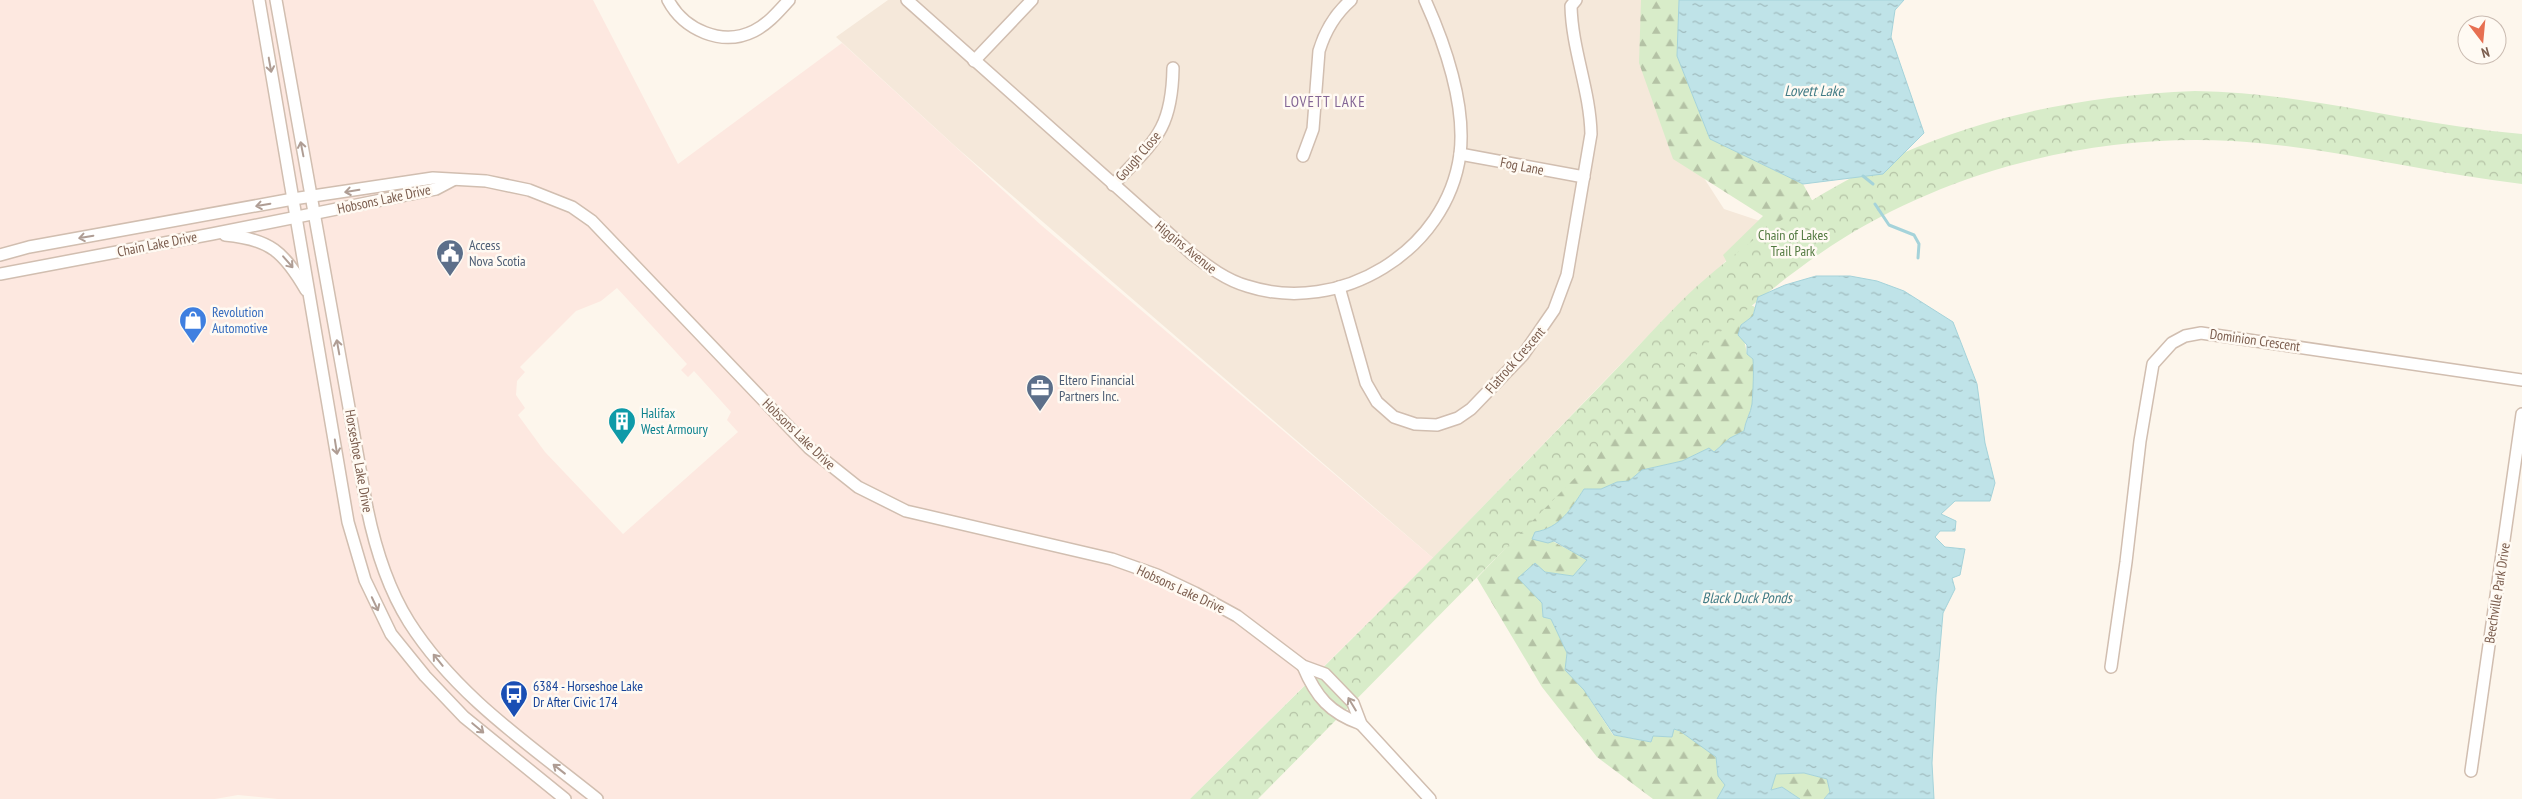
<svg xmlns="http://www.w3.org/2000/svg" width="2522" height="799" viewBox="0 0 2522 799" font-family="'PT Sans Narrow',sans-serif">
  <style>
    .residential { fill: #f5e8da }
    .commercial { fill: #fde8e0; fill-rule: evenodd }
    .forest { fill: url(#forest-firs) }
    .park { fill: url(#park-crowns) }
    .water { fill: url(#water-ripples); stroke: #a5d3da }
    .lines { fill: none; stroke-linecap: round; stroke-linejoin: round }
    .stream { stroke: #a5d3da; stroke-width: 3 }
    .minor-casing { stroke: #d1beb0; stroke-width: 14 }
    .minor { stroke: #fff; stroke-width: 11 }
    .oneway { stroke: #af9d94 }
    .labels { text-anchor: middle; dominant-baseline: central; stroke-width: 5; stroke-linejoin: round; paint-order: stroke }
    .street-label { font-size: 14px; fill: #7a5c4d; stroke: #fffaf3 }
    .park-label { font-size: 14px; fill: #537a41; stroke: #fffaf3 }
    .service-label { font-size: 14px; fill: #4e5e75; stroke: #fffaf3; text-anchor: start }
    .shop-label { font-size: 14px; fill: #366cbe; stroke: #fffaf3; text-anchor: start }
    .culture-label { font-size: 14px; fill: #0d838f; stroke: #fffaf3; text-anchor: start }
    .transit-label { font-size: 14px; fill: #164399; stroke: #fffaf3; text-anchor: start }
    .water-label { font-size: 15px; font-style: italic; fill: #437c86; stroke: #fffaf3 }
    .neighbourhood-label { font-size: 15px; letter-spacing: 1px; fill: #846695; stroke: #fffaf3 }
  </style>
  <defs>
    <pattern id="forest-firs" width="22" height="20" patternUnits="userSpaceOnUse" patternTransform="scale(1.25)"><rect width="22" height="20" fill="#d8ecc9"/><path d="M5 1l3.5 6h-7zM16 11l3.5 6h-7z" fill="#b4c2a5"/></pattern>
    <pattern id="park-crowns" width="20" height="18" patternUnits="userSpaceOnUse" patternTransform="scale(1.25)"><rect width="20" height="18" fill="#d8ecc9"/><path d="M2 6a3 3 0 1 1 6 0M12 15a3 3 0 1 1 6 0" fill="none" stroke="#b4c2a5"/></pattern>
    <pattern id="water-ripples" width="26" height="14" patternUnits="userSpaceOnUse" patternTransform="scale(1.25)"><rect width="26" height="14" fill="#bfe3e8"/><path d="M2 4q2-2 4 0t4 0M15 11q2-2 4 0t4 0" fill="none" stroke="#a0bbbe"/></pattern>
  </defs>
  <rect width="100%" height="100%" fill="#fdf6ec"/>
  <polygon class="residential" points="888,0 1648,0 1658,107 1724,209 1763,222 1720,267 1676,307 1433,558 956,147 836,37"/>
  <path class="commercial" d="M0 0H593L678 164 842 43 1041 225 1433 558 1190 799H278L238 795 215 799H0ZM617 288 687 364 681 370 688 377 694 371 731 412 727 420 738 432 623 534 545 452 518 415 525 408 516 395 517 381 525 372 520 367 576 311 601 301Z"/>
  <g class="forest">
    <polygon points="1641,0 1679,0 1677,56 1710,139 1803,184 1818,211 1732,272 1723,255 1763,216 1673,159 1639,63"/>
    <path d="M1744 302 1755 307 1753 316 1741 325 1747 354 1753 359C1754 371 1753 391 1752 404 1751 413 1745 420 1744 431L1730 438 1714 452 1709 448 1682 461 1642 470 1629 481 1617 482 1601 489H1584C1571 509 1560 528 1535 532L1588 560 1573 576 1545 572 1542 603 1543 617 1551 619 1567 653 1565 670 1584 690 1613 735 1651 742 1653 736 1671 737 1674 729 1680 731 1716 757 1718 776 1725 785 1717 799H1653L1597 757 1542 687 1477 578 1676 369Z"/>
    <polygon points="1804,773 1827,779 1830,792 1824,799 1800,799 1782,787 1771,790 1776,774"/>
  </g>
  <path class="park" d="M2195 91C2306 92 2412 125 2522 134V184C2425 173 2330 147 2233 141 2095 133 1947 170 1831 246 1789 274 1749 307 1711 340L1258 799H1190C1291 699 1393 600 1492 497 1536 452 1581 406 1625 360 1648 336 1671 310 1696 287 1844 156 1999 99 2195 91Z"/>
  <g class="water">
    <polygon points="1679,0 1904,0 1895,10 1891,37 1924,133 1883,174 1803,184 1710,139 1677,56"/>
    <path d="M1816 276H1850L1877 281 1904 291 1953 322 1977 384 1985 443 1995 483 1990 501H1955L1941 514 1956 521 1955 531H1940L1935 537 1945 547 1965 549 1960 575 1952 578 1955 589 1943 613 1936 695 1932 763 1934 799H1824L1830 792 1827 779 1804 773 1776 774 1771 790 1782 787 1800 799H1717L1725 785 1718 776 1716 757 1680 731 1674 729 1672 737 1653 736 1651 742 1614 735 1584 690 1565 670 1567 653 1551 619 1543 617 1542 603 1518 578 1535 563 1545 572 1573 576 1587 560 1554 541 1548 543 1532 539 1535 532C1560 528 1571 509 1584 489H1601L1617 482 1629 481 1642 470 1682 461 1709 448 1714 452 1730 438 1744 431C1745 421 1751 413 1752 404 1753 391 1754 371 1753 359L1747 354V345L1738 335 1741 325 1753 316 1758 297 1785 285Z"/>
  </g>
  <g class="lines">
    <g class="stream">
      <polyline points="1863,176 1873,184"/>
      <polyline points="1875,204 1889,225 1914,235 1919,244 1918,258"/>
    </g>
    <g class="minor-casing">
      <g id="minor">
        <polyline points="259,0 348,522 365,580 391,634 425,676 464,717 565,799"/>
        <path d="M276 0 367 508C375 547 387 587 409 622 456 696 530 745 597 799"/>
        <path d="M668 0C684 30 722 47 754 31 768 24 778 12 789 0"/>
        <path d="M907 0 1192 254C1209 267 1226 280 1247 286 1340 316 1447 251 1460 154 1466 105 1445 44 1425 0"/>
        <polyline points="974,61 1032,0"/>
        <polyline points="1460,154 1584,177"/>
        <path d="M1303 156 1313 129 1319 51C1325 31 1335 14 1351 0"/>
        <path d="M1113 185C1154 141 1172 131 1173 68"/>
        <path d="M225 235C270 239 284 252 306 290"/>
        <polyline points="0,255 29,247 293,199 433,178 486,181 529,190 572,207 592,221 809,448 858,487 906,511 1112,559 1157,575 1195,593 1237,616 1303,666 1325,674 1353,703 1361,724 1430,799"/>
        <polyline points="0,274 212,234 436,189 453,180"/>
        <path d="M1339 287 1366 383 1377 402 1394 417 1415 424 1437 425 1458 418 1471 409 1523 355 1554 310 1567 275 1591 134C1590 90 1572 50 1571 6L1576 0"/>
        <path d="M1303 666C1316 697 1330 713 1361 724"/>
        <polyline points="2111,667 2126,562 2140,441 2153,364 2172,343 2185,336 2201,333 2522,380"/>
        <polyline points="2471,771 2522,414"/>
      </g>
    </g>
    <use href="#minor" class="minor"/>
  </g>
  <defs><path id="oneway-shaft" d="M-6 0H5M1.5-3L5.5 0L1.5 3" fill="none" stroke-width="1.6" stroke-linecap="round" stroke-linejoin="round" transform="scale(1.25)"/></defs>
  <g class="oneway">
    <use href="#oneway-shaft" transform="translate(270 65) rotate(80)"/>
    <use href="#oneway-shaft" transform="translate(302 149) rotate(-101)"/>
    <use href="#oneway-shaft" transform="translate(352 191) rotate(171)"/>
    <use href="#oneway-shaft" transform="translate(263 205) rotate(170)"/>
    <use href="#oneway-shaft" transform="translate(86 237) rotate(170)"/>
    <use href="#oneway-shaft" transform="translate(288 262) rotate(49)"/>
    <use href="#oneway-shaft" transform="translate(338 347) rotate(-100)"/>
    <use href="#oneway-shaft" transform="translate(336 447) rotate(81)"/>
    <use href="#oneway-shaft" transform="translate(375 604) rotate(65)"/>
    <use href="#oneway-shaft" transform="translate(438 660) rotate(-129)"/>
    <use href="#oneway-shaft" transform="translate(1352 704) rotate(-121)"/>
    <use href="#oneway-shaft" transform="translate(478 728) rotate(40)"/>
    <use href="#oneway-shaft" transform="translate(559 769) rotate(-142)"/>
  </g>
  <defs>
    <g id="civic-pin" transform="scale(1.4375)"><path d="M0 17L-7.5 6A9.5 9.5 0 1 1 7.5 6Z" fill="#5c6f8a" stroke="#fffaf3"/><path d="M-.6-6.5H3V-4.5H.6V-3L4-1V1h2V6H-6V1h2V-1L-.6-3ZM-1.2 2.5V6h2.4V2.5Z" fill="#fff"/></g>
    <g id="shop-pin" transform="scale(1.4375)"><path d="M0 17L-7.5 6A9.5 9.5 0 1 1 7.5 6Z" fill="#3f7fe0" stroke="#fffaf3"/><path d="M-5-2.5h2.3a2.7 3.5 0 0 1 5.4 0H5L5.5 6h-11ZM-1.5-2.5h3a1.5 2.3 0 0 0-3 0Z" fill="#fff"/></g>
    <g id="office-pin" transform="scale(1.4375)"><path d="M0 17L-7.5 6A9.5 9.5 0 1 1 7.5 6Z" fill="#5c6f8a" stroke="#fffaf3"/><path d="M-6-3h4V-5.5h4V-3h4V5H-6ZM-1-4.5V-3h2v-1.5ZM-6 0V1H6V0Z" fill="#fff"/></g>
    <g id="building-pin" transform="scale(1.4375)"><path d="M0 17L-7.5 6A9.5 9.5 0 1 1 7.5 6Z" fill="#0f9aa8" stroke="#fffaf3"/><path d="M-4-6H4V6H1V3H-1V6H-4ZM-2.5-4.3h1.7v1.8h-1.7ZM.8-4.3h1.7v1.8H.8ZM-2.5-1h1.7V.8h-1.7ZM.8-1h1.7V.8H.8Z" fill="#fff"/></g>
    <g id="bus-pin" transform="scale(1.4375)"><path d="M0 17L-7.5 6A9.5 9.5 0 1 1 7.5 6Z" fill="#1a4fb4" stroke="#fffaf3"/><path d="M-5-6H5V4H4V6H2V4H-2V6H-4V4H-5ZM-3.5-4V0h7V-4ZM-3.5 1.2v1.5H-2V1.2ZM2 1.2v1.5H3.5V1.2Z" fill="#fff"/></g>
  </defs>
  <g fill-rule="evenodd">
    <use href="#civic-pin" x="450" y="253"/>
    <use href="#shop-pin" x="193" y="320"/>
    <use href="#office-pin" x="1040" y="388"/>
    <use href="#building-pin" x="622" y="421"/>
    <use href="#bus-pin" x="514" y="694"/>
  </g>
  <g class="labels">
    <g class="street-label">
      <text transform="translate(1138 156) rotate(-49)">Gough Close</text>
      <text transform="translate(1522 166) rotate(11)">Fog Lane</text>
      <text transform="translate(384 199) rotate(-12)">Hobsons Lake Drive</text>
      <text transform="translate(157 244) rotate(-11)">Chain Lake Drive</text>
      <text transform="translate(1186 247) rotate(39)">Higgins Avenue</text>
      <text transform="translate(2255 340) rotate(8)">Dominion Crescent</text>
      <text transform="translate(1515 360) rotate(-49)">Flatrock Crescent</text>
      <text transform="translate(799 434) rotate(44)">Hobsons Lake Drive</text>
      <text transform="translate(359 461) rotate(80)">Horseshoe Lake Drive</text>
      <text transform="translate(1181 589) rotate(25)">Hobsons Lake Drive</text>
      <text transform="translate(2497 593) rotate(-81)">Beechville Park Drive</text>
    </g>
    <g class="park-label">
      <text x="1793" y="235">Chain of Lakes<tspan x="1793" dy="16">Trail Park</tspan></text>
    </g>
    <g class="service-label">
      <text x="469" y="245">Access<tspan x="469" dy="16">Nova Scotia</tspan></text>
      <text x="1059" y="380">Eltero Financial<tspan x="1059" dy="16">Partners Inc.</tspan></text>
    </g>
    <g class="shop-label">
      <text x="212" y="312">Revolution<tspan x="212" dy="16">Automotive</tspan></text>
    </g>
    <g class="culture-label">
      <text x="641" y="413">Halifax<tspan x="641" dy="16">West Armoury</tspan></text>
    </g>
    <g class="transit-label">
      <text x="533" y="686">6384 - Horseshoe Lake<tspan x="533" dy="16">Dr After Civic 174</tspan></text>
    </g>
    <g class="water-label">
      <text x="1814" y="90">Lovett Lake</text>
      <text x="1747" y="597">Black Duck Ponds</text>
    </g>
    <g class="neighbourhood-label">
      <text x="1325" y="101">LOVETT LAKE</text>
    </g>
  </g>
  <g transform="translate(2482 40) rotate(164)"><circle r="24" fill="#fffaf3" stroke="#cabbb1"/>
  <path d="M0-4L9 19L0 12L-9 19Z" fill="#e76f51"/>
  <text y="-8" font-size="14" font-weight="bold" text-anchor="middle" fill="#7a5c4d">N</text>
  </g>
</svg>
